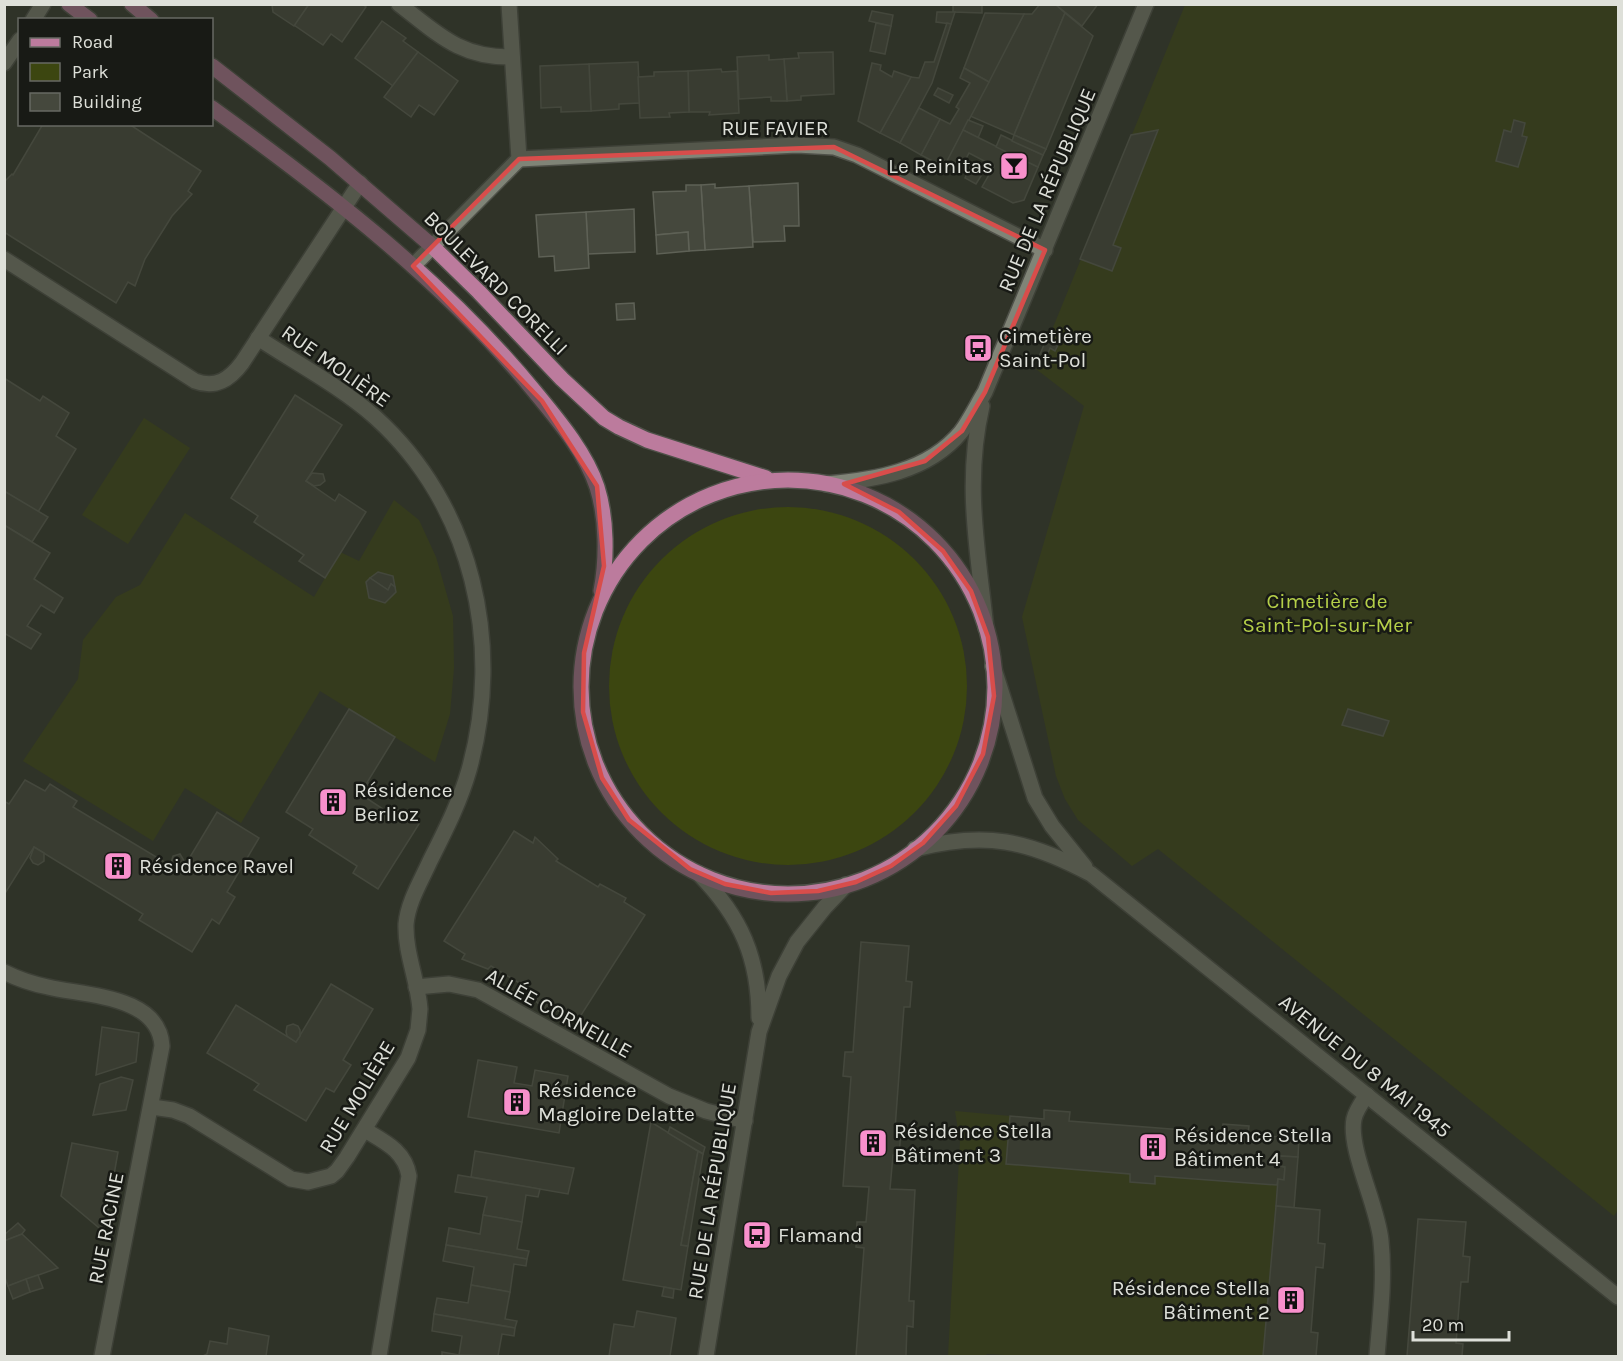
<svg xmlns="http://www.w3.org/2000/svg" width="1623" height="1361" viewBox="0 0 1623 1361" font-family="Karla,sans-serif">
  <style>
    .green { fill: #3c4610 }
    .building { fill: #45483d; stroke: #5e6156; stroke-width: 1.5 }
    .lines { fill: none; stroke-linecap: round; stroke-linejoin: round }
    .minor-casing { stroke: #4f5149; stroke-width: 18 }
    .major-casing { stroke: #4f5149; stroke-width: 18 }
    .minor { stroke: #808477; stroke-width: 15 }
    .major { stroke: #bc7b9d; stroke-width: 15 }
    .marked { fill: none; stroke: #d84d4b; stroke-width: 4.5; stroke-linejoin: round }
    .labels { text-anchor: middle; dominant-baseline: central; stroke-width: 5; stroke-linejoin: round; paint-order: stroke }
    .street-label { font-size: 21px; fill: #dee0d9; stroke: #181a15 }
    .poi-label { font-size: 21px; fill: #dee0d9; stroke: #181a15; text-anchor: start }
    .park-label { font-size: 21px; fill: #b5cf49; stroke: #181a15 }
  </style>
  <rect width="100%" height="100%" fill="#303328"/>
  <g class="green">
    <polygon points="1185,5 1618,5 1618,1210 1614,1216 1158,849 1132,866 1078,820 1065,799 1056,776 1022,617 1084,406 1036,369"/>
    <polygon points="144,418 190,448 128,544 82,515"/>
    <polygon points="394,500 419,520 436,557 453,616 454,668 450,714 435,762 320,691 241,823 185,788 153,841 23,761 78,679 83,640 116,597 140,585 185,513 314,597 340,552 359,561"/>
    <circle cx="788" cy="686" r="179"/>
    <polygon points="955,1111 1010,1116 1006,1164 1130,1174 1130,1182 1154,1184 1155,1176 1277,1185 1263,1356 1025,1356 987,1354 985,1356 948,1356 960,1142"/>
  </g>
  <g class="building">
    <polygon points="309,4 362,4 366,7 342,42 331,34 323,45 294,25"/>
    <polygon points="309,4 294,26 273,12 272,5"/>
    <polygon points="953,4 982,4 982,13 953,12"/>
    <polygon points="1040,4 1055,4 1065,13 1014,135 970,116 1024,14 1032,14"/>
    <polygon points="1055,4 1098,4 1082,26"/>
    <polygon points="872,11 893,15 891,26 869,21"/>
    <polygon points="937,12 955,12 951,24 936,22"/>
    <polygon points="985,13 1024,14 989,82 964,68"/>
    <polygon points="1065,13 1093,36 1046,149 1014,135"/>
    <polygon points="382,21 406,38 403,41 418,52 393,86 355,58"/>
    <polygon points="876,23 891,26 885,54 870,51"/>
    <polygon points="947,23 951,24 932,83 900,143 880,133 911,77 919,78 925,62 934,62"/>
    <polygon points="418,52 458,81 434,115 419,105 411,117 384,97"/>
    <polygon points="833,52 834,94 801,96 801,100 787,101 784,59 799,58 798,53"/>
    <polygon points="769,55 769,60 784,59 787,101 771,101 771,97 739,99 737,57"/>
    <polygon points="638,62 640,103 619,104 619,109 591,111 589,64"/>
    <polygon points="872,63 881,65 880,70 892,77 894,71 911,77 880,133 858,121"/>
    <polygon points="589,64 591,111 561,112 561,107 541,108 540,66"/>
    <polygon points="964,68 989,82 944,167 921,155 940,119 950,124 959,109 956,107 970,83 960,78"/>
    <polygon points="721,69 722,72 737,71 739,113 709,115 710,112 689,112 688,71"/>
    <polygon points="688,71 689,112 669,113 670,117 640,118 638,77 654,76 654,72"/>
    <polygon points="938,88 953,95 949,103 934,95"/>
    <polygon points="919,108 940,119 921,155 900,143"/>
    <polygon points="968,120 983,126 978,138 963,130"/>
    <polygon points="1514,120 1525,123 1522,136 1527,137 1518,167 1496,161 1504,130 1511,132"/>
    <polygon points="43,124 129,124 201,171 188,191 192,194 172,216 145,259 135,286 128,282 116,303 4,232 4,182 12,174 13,175"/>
    <polygon points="963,130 1038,167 1024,200 1013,203 982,187 994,166 969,153 958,174 944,167"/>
    <polygon points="1158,130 1113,245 1121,248 1112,271 1080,259 1131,135"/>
    <polygon points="1001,135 1043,155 1038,167 996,147"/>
    <polygon points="1014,135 1046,149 1043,155 1012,141"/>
    <polygon points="969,169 981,176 976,184 965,178"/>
    <polygon points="798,183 799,226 784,226 785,241 753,242 749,186"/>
    <polygon points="715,184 715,188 749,186 753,247 705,250 701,185"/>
    <polygon points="686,185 701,185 705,250 689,251 688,232 656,235 653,192 686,191"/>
    <polygon points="634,209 635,252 588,254 586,212"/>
    <polygon points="586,212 589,268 555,271 554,256 539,257 536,215"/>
    <polygon points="688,232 689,251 657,254 656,235"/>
    <polygon points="634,303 635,319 617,320 616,304"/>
    <polygon points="1046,340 1058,345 1055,351 1050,348 1046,359 1050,360 1047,368 1038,359"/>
    <polygon points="4,378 40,401 43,396 69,413 56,436 76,449 38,512 4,491"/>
    <polygon points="295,395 342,425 306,481 335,501 339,494 366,512 325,578 299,561 304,555 254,522 258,516 231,498"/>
    <polygon points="312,473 323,474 325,481 320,485 314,486 306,481"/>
    <polygon points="4,491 48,517 32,542 4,525"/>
    <polygon points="4,525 50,553 34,579 63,598 54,613 41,605 27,626 41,634 31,649 4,633"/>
    <polygon points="378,572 393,576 395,587 391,584 388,590 370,578"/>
    <polygon points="370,578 388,590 391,584 395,587 396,592 385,603 369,598 366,582"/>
    <polygon points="349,709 395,737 360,794 389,813 393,807 419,824 378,889 353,873 357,866 309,835 313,829 286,812"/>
    <polygon points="1348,709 1389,721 1383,736 1342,725"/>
    <polygon points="25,780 45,791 50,784 77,801 73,807 181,872 217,812 259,838 227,892 235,897 219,924 212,919 192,952 139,920 143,914 34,847 4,895 4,801 9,804"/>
    <polygon points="368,783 377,787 377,792 375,797 366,798 360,794"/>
    <polygon points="514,831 533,843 535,837 558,859 556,861 598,887 600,884 626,898 624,902 645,915 576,1023 557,1010 552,1016 529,995 531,990 491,966 488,969 462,959 465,954 444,941"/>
    <polygon points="34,847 44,853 44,861 38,865 33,863 30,858"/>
    <polygon points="180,854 186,864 181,872 174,868 171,863 173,856"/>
    <polygon points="861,942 909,946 906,981 912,982 910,1007 904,1007 895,1129 901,1130 899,1156 893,1155 890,1189 915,1190 909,1301 914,1301 913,1327 907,1326 906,1356 856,1356 864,1248 856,1247 857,1222 866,1222 869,1187 843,1186 851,1077 843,1076 845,1052 853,1052"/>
    <polygon points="331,984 373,1009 343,1060 351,1065 334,1092 326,1088 306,1121 254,1090 259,1084 207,1053 236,1005 296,1042"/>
    <polygon points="293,1024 298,1026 300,1030 300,1036 296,1042 287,1036 286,1032 287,1026"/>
    <polygon points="102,1027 139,1033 136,1062 96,1075"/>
    <polygon points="478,1060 517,1067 514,1083 532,1086 535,1070 568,1076 559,1133 468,1117"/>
    <polygon points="121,1077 133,1080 126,1110 93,1115 100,1084"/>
    <polygon points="1044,1110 1070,1112 1069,1121 1222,1133 1223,1124 1249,1126 1248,1135 1299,1138 1298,1157 1280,1156 1279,1166 1285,1167 1284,1180 1278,1179 1277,1185 1155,1176 1155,1184 1130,1182 1130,1174 1006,1164 1010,1116 1044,1119"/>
    <polygon points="651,1122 698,1151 681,1245 688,1246 681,1290 623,1280"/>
    <polygon points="670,1127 705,1147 703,1154 668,1133"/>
    <polygon points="72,1143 118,1152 104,1232 61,1196"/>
    <polygon points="475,1151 574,1168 568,1194 471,1177"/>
    <polygon points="698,1151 703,1154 688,1246 681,1245"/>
    <polygon points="1280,1156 1298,1157 1294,1208 1276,1206 1278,1179 1284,1180 1285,1167 1279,1166"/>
    <polygon points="458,1175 540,1189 538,1197 526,1195 522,1222 483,1215 487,1197 455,1192"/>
    <polygon points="1276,1206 1320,1210 1318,1243 1325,1244 1323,1268 1316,1267 1311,1332 1318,1333 1316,1356 1263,1356"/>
    <polygon points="483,1215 522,1222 517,1249 529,1251 527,1259 446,1245 449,1228 480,1234"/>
    <polygon points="1418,1219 1466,1222 1463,1256 1470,1257 1469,1268 1468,1282 1461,1282 1456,1343 1463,1344 1462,1356 1407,1356"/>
    <polygon points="18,1223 25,1230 22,1234 4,1241 4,1235"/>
    <polygon points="22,1234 58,1268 8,1286 4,1275 4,1241"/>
    <polygon points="446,1245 527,1259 526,1266 514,1264 510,1292 471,1285 474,1267 443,1261"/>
    <polygon points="38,1275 43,1288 30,1292 26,1279"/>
    <polygon points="26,1279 30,1292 13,1299 8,1286"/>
    <polygon points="471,1285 510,1292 505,1319 517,1321 515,1328 434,1314 437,1298 468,1303"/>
    <polygon points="664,1287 674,1289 673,1298 662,1296"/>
    <polygon points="637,1311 676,1318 670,1356 609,1356 614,1324 634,1327"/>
    <polygon points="434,1314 515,1328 514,1336 502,1334 498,1356 459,1355 462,1336 432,1331"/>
    <polygon points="229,1328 269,1336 266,1356 203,1356 207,1354 210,1341 227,1344"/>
    <polygon points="442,1352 459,1355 468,1356 442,1356"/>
  </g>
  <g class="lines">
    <g class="minor-casing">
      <g id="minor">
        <path d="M399 4C438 34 460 58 512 57"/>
        <polyline points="33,20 43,4"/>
        <polyline points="4,63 20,40"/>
        <polyline points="519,159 797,145 834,147 857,155 1045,250"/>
        <path d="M4 259 195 381C216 389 230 379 242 363L360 183"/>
        <polyline points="413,266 519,159 509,4"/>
        <path d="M982 406C964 482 978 552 986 628"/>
        <path d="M826 484C874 480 928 472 961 432 970 420 977 405 985 392L1146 4"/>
        <polyline points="993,666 1035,798 1052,826 1085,867"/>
        <path d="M915 849C985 831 1028 840 1091 874L1618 1297"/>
        <path d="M699 874C741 917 759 958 759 1018"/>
        <path d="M4 972C18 979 33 984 48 987 85 996 159 995 162 1046L102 1356"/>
        <polyline points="416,987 449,984 478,990 669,1096 706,1111 745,1121"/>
        <path d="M1367 1095C1362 1102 1356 1110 1354 1119 1348 1149 1378 1206 1381 1241 1385 1279 1380 1318 1377 1356"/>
        <path d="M152 1107 173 1110 189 1116 291 1179 308 1182 331 1176 337 1171 347 1157 408 1058 418 1030 420 1009C418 981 405 953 406 924 408 902 421 881 430 861 445 831 460 802 469 770 504 645 473 505 375 417 341 387 296 363 258 338"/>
        <path d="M365 1130C385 1142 405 1151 409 1176L379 1356"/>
        <polyline points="706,1356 759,1032 779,976 797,942 825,907 846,885"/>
      </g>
    </g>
    <g class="major-casing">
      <g id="major">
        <polyline points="69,4 90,20"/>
        <polyline points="132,4 151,20"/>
        <polyline points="212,66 330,158 432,246 479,292 562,379 604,418 619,427 647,440 766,478"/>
        <path d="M212 108C328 192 443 280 535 392 558 420 586 453 597 487 607 519 607 559 601 591"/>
        <circle cx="788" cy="687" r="207"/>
      </g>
    </g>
    <use href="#minor" class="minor"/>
    <use href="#major" class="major"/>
  </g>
  <path d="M0 0H1623V1361H0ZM834 147 1045 250 985 392 962 431 925 461 844 484 899 512 943 551 971 591 988 637 994 696 983 754 956 806 923 843 891 866 856 882 818 891 771 893 725 884 690 869 629 820 602 778 583 712 584 653 604 566 597 486 542 401 413 266 519 159Z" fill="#303328" fill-opacity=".55" fill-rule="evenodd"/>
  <path class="marked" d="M834 147 1045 250 985 392 962 431 925 461 844 484 899 512 943 551 971 591 988 637 994 696 983 754 956 806 923 843 891 866 856 882 818 891 771 893 725 884 690 869 629 820 602 778 583 712 584 653 604 566 597 486 542 401 413 266 519 159Z"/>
  <defs>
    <g id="bar-square" transform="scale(1.5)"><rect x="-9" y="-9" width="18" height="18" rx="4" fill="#f890cc" stroke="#181a15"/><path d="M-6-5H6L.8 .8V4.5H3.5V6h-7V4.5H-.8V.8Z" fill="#111"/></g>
    <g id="bus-square" transform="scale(1.5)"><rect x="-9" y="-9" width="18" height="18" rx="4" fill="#f890cc" stroke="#181a15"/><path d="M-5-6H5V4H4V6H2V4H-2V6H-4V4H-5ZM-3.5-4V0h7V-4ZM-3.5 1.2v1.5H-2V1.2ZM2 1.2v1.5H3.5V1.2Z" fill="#111"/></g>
    <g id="building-square" transform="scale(1.5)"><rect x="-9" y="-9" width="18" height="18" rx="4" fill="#f890cc" stroke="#181a15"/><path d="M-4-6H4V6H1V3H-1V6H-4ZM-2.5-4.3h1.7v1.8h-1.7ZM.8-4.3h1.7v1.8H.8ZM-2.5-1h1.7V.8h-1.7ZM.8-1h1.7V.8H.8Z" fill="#111"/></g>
  </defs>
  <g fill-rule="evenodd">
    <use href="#bar-square" x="1014" y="166"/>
    <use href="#bus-square" x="978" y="348"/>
    <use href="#building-square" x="333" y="802"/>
    <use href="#building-square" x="118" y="866"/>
    <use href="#building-square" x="517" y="1102"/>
    <use href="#building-square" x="873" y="1143"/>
    <use href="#building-square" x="1153" y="1147"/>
    <use href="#bus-square" x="757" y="1235"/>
    <use href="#building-square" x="1291" y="1300"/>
  </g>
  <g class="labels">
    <g class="street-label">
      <text x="775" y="128">RUE FAVIER</text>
      <text transform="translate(1047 190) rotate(-67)">RUE DE LA RÉPUBLIQUE</text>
      <text transform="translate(496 283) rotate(45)">BOULEVARD CORELLI</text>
      <text transform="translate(336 366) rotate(35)">RUE MOLIÈRE</text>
      <text transform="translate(559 1013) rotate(29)">ALLÉE CORNEILLE</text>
      <text transform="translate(1365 1066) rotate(39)">AVENUE DU 8 MAI 1945</text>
      <text transform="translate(357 1097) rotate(-59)">RUE MOLIÈRE</text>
      <text transform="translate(712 1191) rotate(-81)">RUE DE LA RÉPUBLIQUE</text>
      <text transform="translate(106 1228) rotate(-79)">RUE RACINE</text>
    </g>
    <g class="poi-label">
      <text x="993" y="166" text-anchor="end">Le Reinitas</text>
      <text x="999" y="336">Cimetière<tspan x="999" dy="24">Saint-Pol</tspan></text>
      <text x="354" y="790">Résidence<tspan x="354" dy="24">Berlioz</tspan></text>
      <text x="139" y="866">Résidence Ravel</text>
      <text x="538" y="1090">Résidence<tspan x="538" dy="24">Magloire Delatte</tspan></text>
      <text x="894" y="1131">Résidence Stella<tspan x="894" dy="24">Bâtiment 3</tspan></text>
      <text x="1174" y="1135">Résidence Stella<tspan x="1174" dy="24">Bâtiment 4</tspan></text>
      <text x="778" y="1235">Flamand</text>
      <text x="1270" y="1288" text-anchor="end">Résidence Stella<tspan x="1270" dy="24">Bâtiment 2</tspan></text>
    </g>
    <g class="park-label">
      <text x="1327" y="601">Cimetière de<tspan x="1327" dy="24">Saint-Pol-sur-Mer</tspan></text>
    </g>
  </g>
  <rect width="1623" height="1361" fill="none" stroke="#dee0d9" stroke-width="12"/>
  <rect x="18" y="18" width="195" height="108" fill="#181a15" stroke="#676963" stroke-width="1.5"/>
  <rect x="30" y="38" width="30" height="9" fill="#bc7b9d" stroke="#676963" stroke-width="1.5"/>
  <text x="72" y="48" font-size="18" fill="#dee0d9">Road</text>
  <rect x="30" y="63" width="30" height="18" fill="#3c4610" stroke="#676963" stroke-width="1.5"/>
  <text x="72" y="78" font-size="18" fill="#dee0d9">Park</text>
  <rect x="30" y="93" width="30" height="18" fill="#45483d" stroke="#676963" stroke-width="1.5"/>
  <text x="72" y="108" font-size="18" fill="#dee0d9">Building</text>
  <path d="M1413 1331v9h96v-9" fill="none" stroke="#dee0d9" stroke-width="3"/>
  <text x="1422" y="1331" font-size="18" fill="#dee0d9" stroke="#181a15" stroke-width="4.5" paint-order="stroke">20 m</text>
</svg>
